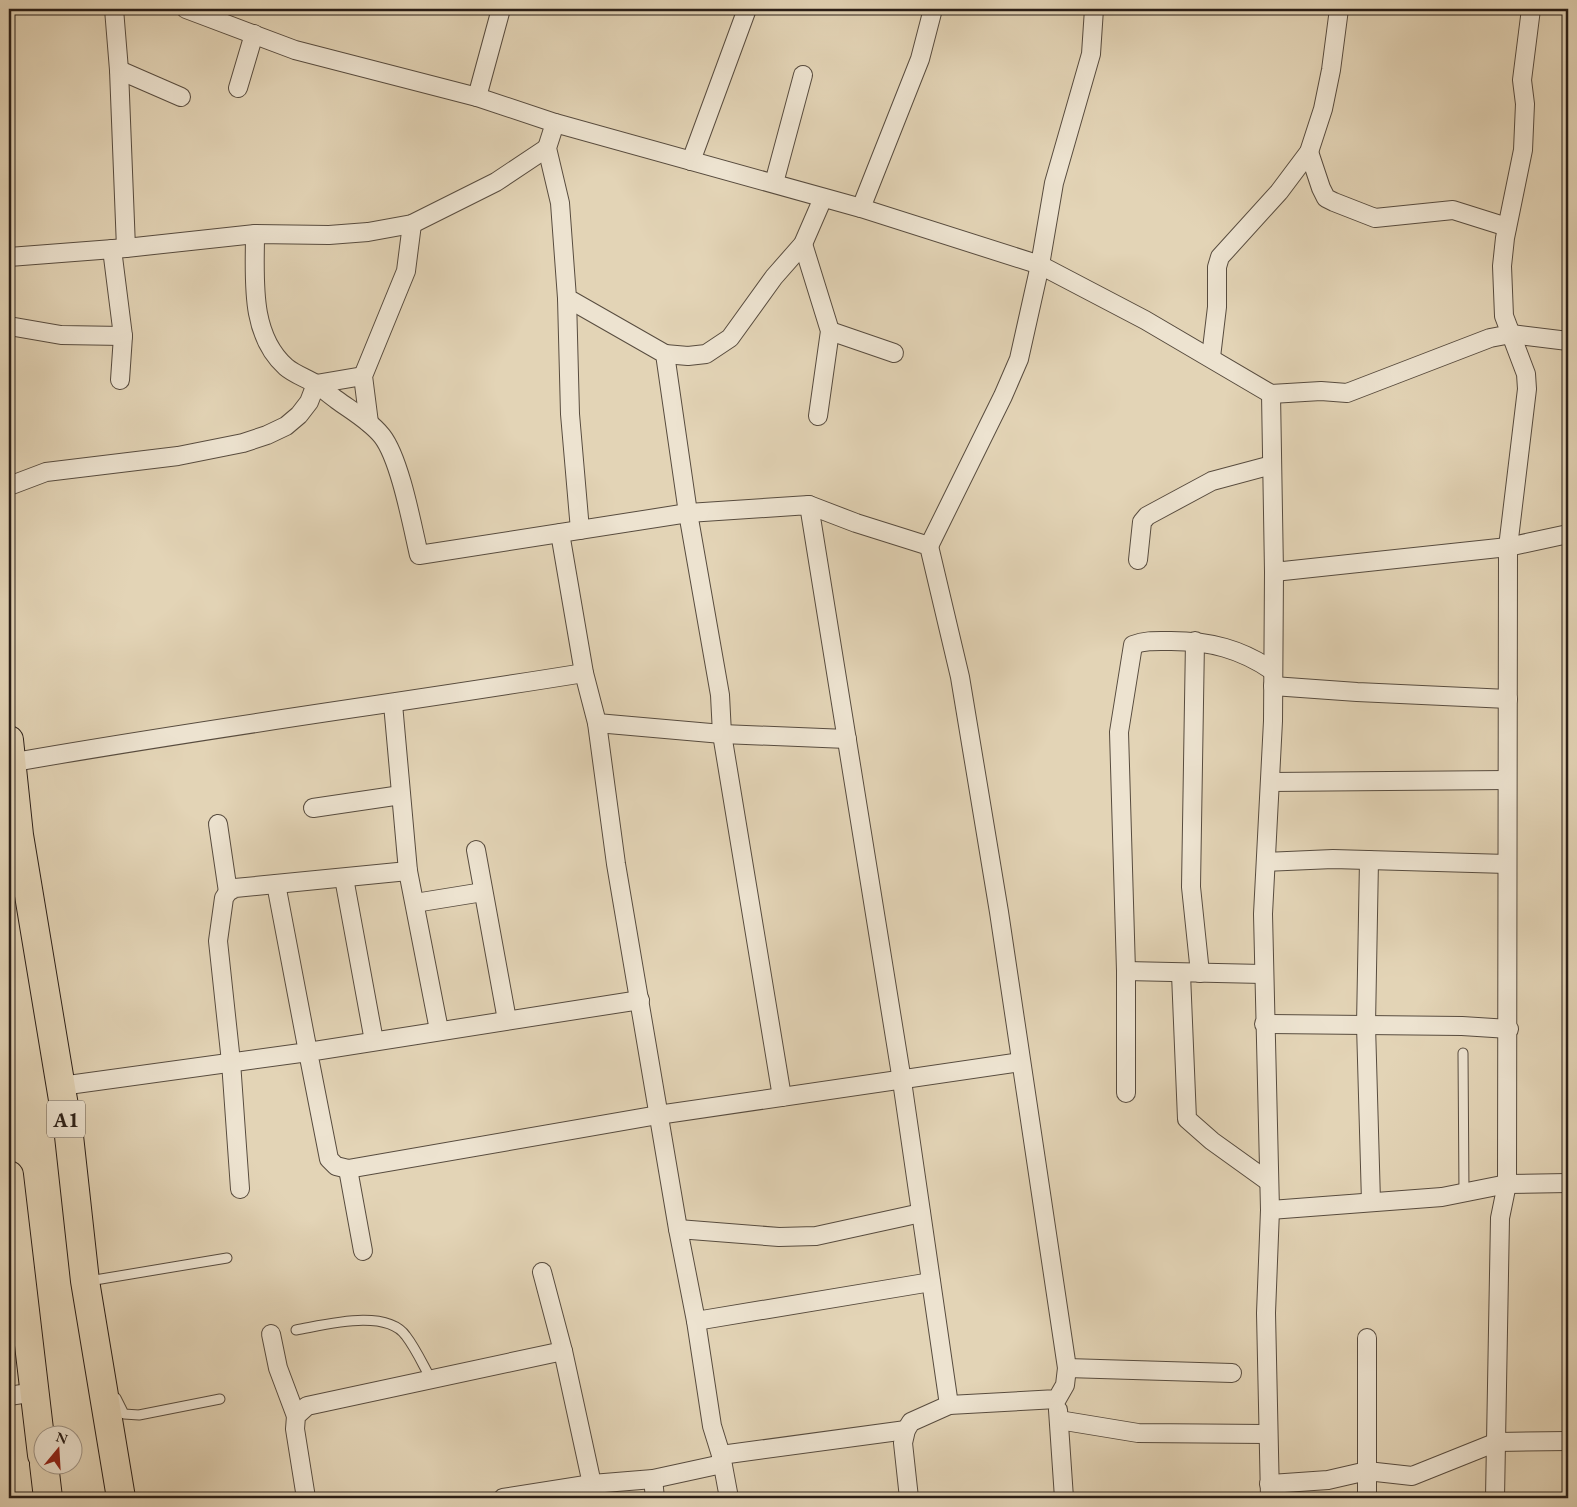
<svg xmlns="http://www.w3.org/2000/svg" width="1577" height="1507" viewBox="0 0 1577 1507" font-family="'EB Garamond',serif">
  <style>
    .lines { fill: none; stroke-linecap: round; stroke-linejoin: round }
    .lane-casing { stroke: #584c3f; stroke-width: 11 }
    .street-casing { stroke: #584c3f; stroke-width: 20 }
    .primary-casing { stroke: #2a1e17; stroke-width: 30 }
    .lane { stroke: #ede3d0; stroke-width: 9 }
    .street { stroke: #ede3d0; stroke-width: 18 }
    .primary { stroke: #e3d4b6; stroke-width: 28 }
    .labels { text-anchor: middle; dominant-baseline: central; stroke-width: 4; stroke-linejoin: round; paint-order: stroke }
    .shield { fill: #ede3d0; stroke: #64594e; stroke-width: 1 }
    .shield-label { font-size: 21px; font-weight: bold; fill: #2a1e17 }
  </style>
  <rect width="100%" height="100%" fill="#e3d4b6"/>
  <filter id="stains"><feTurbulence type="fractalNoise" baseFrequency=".004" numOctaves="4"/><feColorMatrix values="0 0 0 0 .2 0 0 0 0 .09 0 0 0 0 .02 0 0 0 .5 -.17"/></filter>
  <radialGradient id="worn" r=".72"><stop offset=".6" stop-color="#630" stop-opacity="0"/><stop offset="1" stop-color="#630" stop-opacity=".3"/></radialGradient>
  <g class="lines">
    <g class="lane-casing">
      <g id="lane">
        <polyline points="1463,1053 1464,1193"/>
        <polyline points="89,1281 227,1258"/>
        <path d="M296 1330C325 1325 386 1308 406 1336 416 1349 423 1365 431 1379"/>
        <polyline points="116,1398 124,1414 139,1415 220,1399"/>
      </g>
    </g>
    <g class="street-casing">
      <g id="street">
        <polyline points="114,9 119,70 126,248"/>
        <polyline points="186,9 295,50 477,97 555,123 861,208 1040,265 1145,320 1271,394 1274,572 1508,547 1568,534"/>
        <polyline points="119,70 181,97"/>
        <polyline points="238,88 254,34"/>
        <polyline points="477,97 501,9"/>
        <polyline points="555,123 547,148 560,203 567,298 665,354 688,513 720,695 722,734 782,1097"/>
        <polyline points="1309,152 1321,188 1326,198 1334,202 1375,218 1453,210 1507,227"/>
        <polyline points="691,161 747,9"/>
        <polyline points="774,183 803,75"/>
        <polyline points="861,208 920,59 933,9"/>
        <path d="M255 234C255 278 249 334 286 367 294 374 306 378 316 384 323 389 330 395 337 400 352 411 370 421 382 436 400 459 412 525 419 555L688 513 809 505 902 1081 949 1405"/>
        <polyline points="803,244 830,331 818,416"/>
        <polyline points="112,249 123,336 120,380"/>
        <polyline points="9,257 126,248 255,234 329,235 368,232 412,224 496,182 547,148"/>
        <polyline points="567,298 570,414 580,530"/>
        <polyline points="9,326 61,335 123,336"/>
        <polyline points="830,331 894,353"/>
        <polyline points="665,354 688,356 706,354 730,338 774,277 803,244 823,198"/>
        <polyline points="1211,357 1217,307 1217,267 1220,257 1279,192 1309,152 1323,109 1331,70 1339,9"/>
        <polyline points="1271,394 1321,391 1347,393 1490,338 1511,334 1568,341"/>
        <polyline points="369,423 363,376 406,271 412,224"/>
        <polyline points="9,486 46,472 178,456 243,443 267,435 286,426 299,415 309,402 316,384 363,376"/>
        <polyline points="809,505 856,523 929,546 960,677 999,912 1067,1368 1065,1385 1057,1399 949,1405 911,1422 906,1430 903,1443 909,1498"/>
        <polyline points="560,533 584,673 597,723 616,864 678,1229 696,1321 712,1426 721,1455 729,1498"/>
        <polyline points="929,546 1003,396 1019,359 1040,265 1054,183 1091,54 1094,9"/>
        <polyline points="1138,560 1142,522 1147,516 1212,481 1272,465"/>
        <polyline points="1195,641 1191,887 1200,973"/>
        <polyline points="1273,686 1357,692 1508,699"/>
        <polyline points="393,704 408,871 439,1030"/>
        <polyline points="597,723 722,734 847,739"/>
        <path d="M9 763C200 729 392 704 584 673"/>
        <polyline points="1270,782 1507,780"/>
        <polyline points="313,808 401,795"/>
        <polyline points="218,824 228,892"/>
        <polyline points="476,850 507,1020"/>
        <polyline points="1369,860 1366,1025 1371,1202"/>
        <polyline points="1266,862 1333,859 1507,864"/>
        <polyline points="344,878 374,1041"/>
        <polyline points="415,903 483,892"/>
        <polyline points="1126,971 1263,974"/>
        <polyline points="1181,974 1187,1119 1212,1141 1269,1182"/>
        <polyline points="640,1000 308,1052 329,1159 336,1166 348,1169 658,1115 1021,1062"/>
        <polyline points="1264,1024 1462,1026 1509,1029"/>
        <polyline points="61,1086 308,1052 276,884"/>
        <path d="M1126 1093V971L1119 732 1133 645C1146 640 1157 641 1171 641 1210 641 1241 649 1273 671"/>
        <polyline points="348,1169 363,1251"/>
        <polyline points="240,1189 231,1062 218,941 224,898 228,892 235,888 408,871"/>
        <polyline points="1270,1210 1442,1197 1507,1184 1568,1183"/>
        <polyline points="678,1229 779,1237 816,1236 921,1213"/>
        <polyline points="542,1272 563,1351"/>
        <polyline points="696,1321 931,1282"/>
        <polyline points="271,1334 278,1368 296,1416"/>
        <polyline points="1067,1368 1232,1373"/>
        <polyline points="9,1396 35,1392"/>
        <polyline points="1058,1410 1064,1498"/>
        <polyline points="1059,1420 1138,1433 1267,1434"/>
        <polyline points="721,1455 906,1430"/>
        <polyline points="653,1479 655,1498"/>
        <polyline points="1269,1484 1328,1480 1367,1471 1412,1476 1497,1442 1568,1441"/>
        <polyline points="306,1498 295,1429 296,1416 307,1406 563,1351 592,1484"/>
        <polyline points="503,1498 592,1484 653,1479 722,1464"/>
        <polyline points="1270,1498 1266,1313 1270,1210 1263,914 1273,721 1274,572"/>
        <polyline points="1367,1498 1367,1338"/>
        <polyline points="1495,1498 1500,1218 1507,1184 1508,547 1527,389 1526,374 1504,316 1502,266 1505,238 1523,150 1525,104 1522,80 1531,9"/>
      </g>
    </g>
    <g class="primary-casing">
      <g id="primary">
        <polyline points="9,740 19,835 69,1136 85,1281 121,1498"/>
        <polyline points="9,1175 42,1455"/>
        <polyline points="44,1464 48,1498"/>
      </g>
    </g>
    <use href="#lane" class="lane"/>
    <use href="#street" class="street"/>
    <use href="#primary" class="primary"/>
  </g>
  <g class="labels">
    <rect class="shield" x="47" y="1100.5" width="38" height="37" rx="4"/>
    <g class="shield-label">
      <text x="66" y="1119">A1</text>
    </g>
  </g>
  <rect width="1577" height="1507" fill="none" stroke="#e3d4b6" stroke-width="30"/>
  <rect x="10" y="10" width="1557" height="1487" fill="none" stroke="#2a1e17" stroke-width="2.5"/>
  <rect x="15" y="15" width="1547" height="1477" fill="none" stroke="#2a1e17"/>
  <g transform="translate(58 1450) rotate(18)"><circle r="24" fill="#ede3d0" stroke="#9f9486"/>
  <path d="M0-4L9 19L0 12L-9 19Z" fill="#8f2418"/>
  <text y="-8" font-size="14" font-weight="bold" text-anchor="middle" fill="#2a1e17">N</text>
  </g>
  <rect width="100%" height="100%" filter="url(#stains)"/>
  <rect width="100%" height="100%" fill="url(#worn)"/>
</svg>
